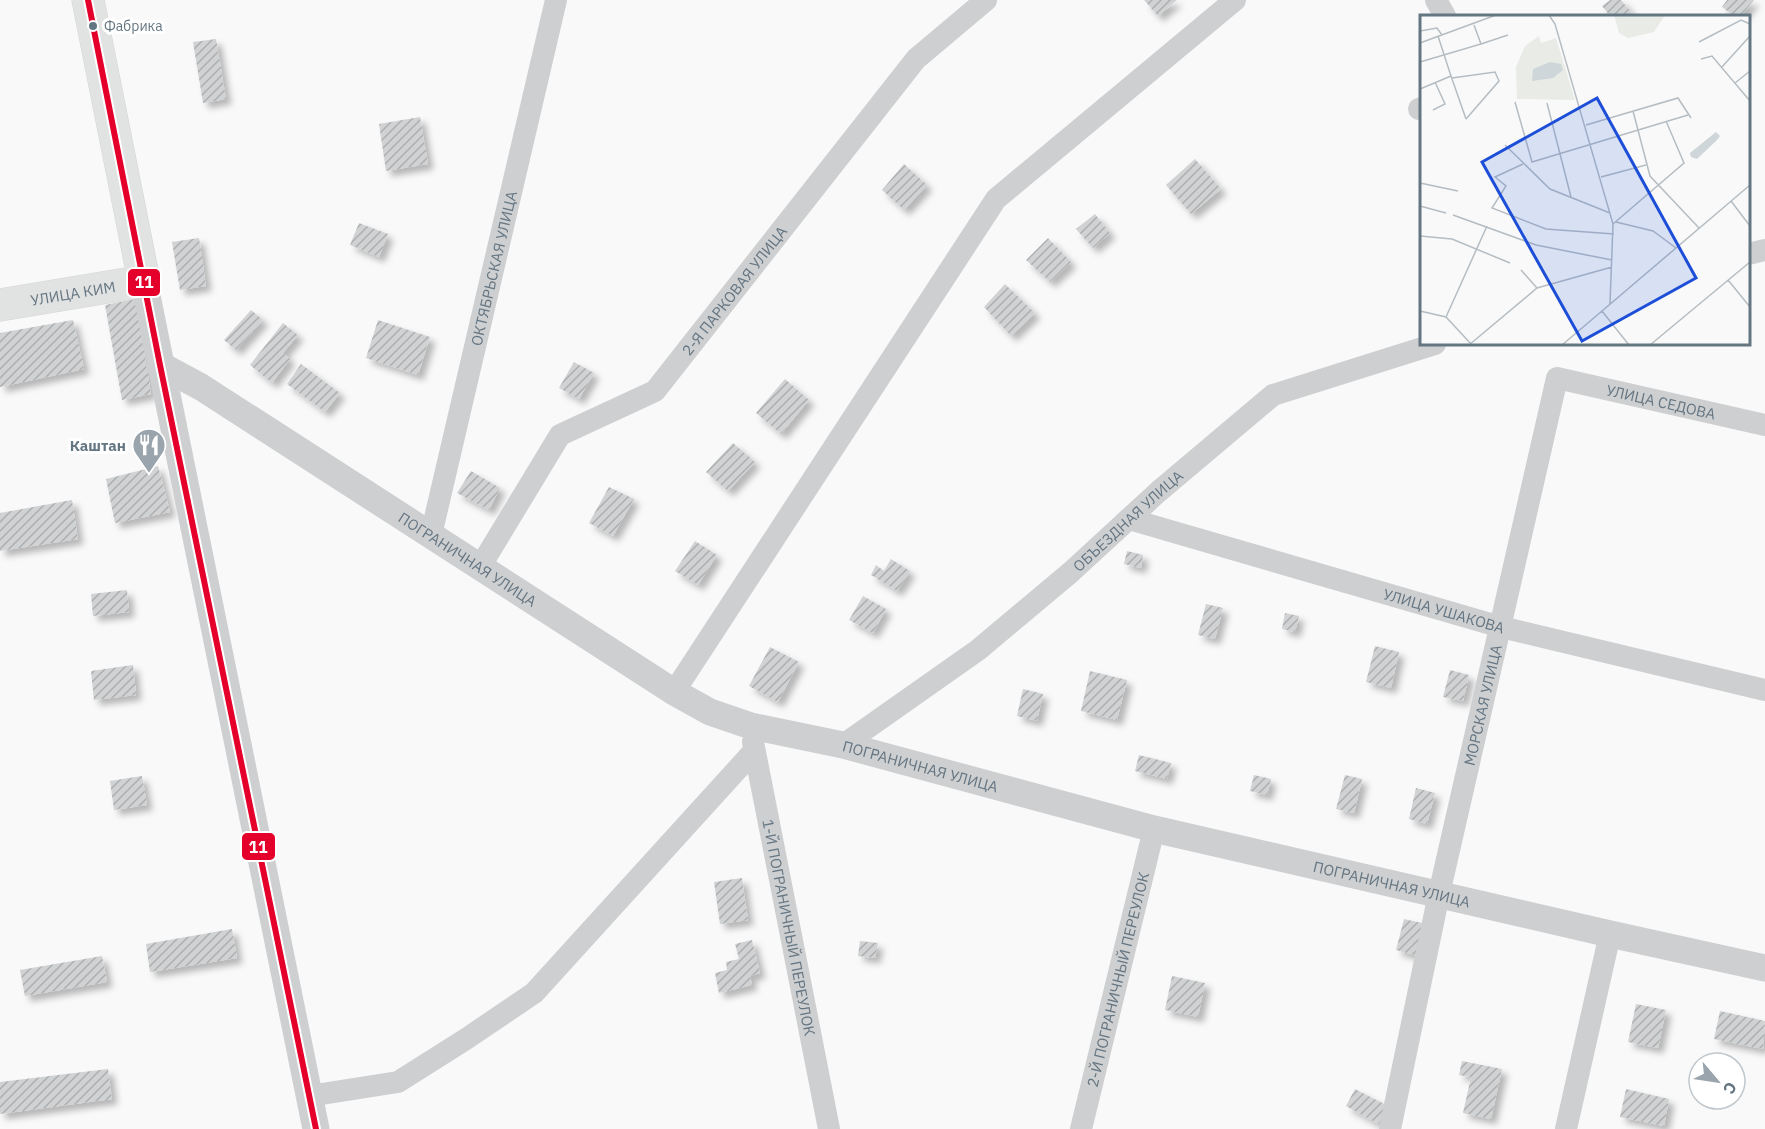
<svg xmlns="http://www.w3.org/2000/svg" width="1765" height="1129" viewBox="0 0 1765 1129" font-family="'IBM Plex Sans',sans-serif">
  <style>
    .building { fill: url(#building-hatch); filter: url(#shadow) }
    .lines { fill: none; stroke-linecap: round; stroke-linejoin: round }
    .secondary-casing { stroke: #d5d6d7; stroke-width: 33 }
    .minor { stroke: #cecfd0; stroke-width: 22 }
    .tertiary { stroke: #cecfd0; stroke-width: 27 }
    .secondary { stroke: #e1e2e2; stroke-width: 32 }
    .bus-1-casing { stroke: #fff; stroke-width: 10 }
    .bus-1 { stroke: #e4002b; stroke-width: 6 }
    .bus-dot { fill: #657683; stroke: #fff; stroke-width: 2 }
    .labels { text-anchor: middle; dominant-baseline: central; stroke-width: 6; stroke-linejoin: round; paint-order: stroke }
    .bus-label { font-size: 14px; fill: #657683; stroke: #fff; text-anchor: start }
    .street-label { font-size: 15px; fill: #657683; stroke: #fff }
    .poi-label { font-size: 15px; font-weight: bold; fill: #657683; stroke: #fff; text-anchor: end }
    .inset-road { fill: none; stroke: #b5bdc3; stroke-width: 1.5 }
    .view { fill: #1d4ed8; fill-opacity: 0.15; stroke: #1d4ed8; stroke-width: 3 }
    .inset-edge { fill: none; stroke: #657683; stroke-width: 3 }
    .line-badge { stroke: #fff; stroke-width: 2 }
    .badge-label { font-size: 16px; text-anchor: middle; font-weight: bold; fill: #fff }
  </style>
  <defs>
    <pattern id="building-hatch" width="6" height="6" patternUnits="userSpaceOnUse" patternTransform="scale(1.5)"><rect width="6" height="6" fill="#d0d2d3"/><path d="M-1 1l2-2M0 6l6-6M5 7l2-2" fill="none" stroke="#acafb1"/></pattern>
    <filter id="shadow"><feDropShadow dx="5.5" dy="5.5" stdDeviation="3" flood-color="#0004"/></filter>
  </defs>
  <rect width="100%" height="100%" fill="#f9f9f9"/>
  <g class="building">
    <polygon points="1144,0 1177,0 1158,16"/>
    <polygon points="1610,0 1621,0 1634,16 1610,16 1602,6"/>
    <polygon points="1727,0 1754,0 1741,16 1734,16 1722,7"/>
    <polygon points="216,39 226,99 203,103 193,42"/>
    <polygon points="420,117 428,164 386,171 379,124"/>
    <polygon points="1195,159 1221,189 1191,214 1166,185"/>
    <polygon points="904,164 927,185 904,210 882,190"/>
    <polygon points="1095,214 1110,233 1093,248 1076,229"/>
    <polygon points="359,223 388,234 379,257 350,245"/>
    <polygon points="199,238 206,286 180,290 172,242"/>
    <polygon points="1048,238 1071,262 1050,282 1026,260"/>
    <polygon points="1005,284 1035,313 1011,336 984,307"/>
    <polygon points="135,299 151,394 122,400 105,305"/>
    <polygon points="251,310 263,320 236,350 224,340"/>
    <polygon points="73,320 84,369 0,387 0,333"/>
    <polygon points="378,320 430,337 418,375 366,358"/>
    <polygon points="283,323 298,335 283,353 290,359 272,383 250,365"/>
    <polygon points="574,362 594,373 579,399 559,388"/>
    <polygon points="301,364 340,393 325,412 287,384"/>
    <polygon points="785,379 809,400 781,434 756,413"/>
    <polygon points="733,443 755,462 728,491 706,472"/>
    <polygon points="158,466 170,512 115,523 106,479"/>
    <polygon points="471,471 500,488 489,510 457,493"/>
    <polygon points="609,487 634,499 613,536 589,523"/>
    <polygon points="72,500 78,539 0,551 0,513"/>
    <polygon points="695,541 717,555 698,585 675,571"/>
    <polygon points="1127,551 1143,555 1141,568 1124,564"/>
    <polygon points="891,559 910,571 897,591 871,575 876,565 884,571"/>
    <polygon points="127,590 129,612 93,616 91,594"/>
    <polygon points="863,596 886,609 873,633 849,620"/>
    <polygon points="1206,604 1223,608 1215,639 1198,635"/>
    <polygon points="1285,613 1299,616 1295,632 1282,629"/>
    <polygon points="1375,646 1399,652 1391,688 1366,682"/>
    <polygon points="770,647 799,662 778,702 749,686"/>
    <polygon points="133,665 136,695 94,700 91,671"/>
    <polygon points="1450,670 1469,675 1463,701 1443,697"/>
    <polygon points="1090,671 1127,680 1117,720 1081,711"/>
    <polygon points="1023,689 1043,694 1037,721 1017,716"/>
    <polygon points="1139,755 1171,763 1167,779 1135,771"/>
    <polygon points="1254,775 1271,779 1267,795 1250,791"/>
    <polygon points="1345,775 1362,779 1354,813 1336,809"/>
    <polygon points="142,776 147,805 114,810 110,781"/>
    <polygon points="1416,788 1435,793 1427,824 1409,819"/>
    <polygon points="742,878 748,920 720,924 714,882"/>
    <polygon points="1404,919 1426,924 1418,956 1396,950"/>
    <polygon points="232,929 237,958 150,972 146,944"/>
    <polygon points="752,940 760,973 750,976 752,985 719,993 715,973 727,970 726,962 739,959 735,944"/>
    <polygon points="860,941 878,943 875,958 858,956"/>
    <polygon points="102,956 107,982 25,996 20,970"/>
    <polygon points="1172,976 1205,983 1198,1017 1165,1010"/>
    <polygon points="1636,1004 1666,1010 1658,1048 1628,1042"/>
    <polygon points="1720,1011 1765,1021 1763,1049 1714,1039"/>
    <polygon points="1462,1061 1502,1069 1491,1119 1463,1113 1471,1077 1459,1075"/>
    <polygon points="108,1069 112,1099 0,1114 0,1082"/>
    <polygon points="1355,1089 1388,1106 1378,1124 1346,1106"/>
    <polygon points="1626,1089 1669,1099 1664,1126 1620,1117"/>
  </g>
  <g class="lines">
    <g class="secondary-casing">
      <g id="secondary">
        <path id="s9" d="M0 305 144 281 88 0"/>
      </g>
    </g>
    <g class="minor">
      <polyline points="1436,0 1445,16"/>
      <polyline points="1419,109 1422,108"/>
      <polyline points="1748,254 1765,250"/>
      <path id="s1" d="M1129 519 1501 627 1765 690"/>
      <path id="s2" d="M431 535 556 0"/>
      <path id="s3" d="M480 567 560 435 655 391 916 59 986 0"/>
      <polyline points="674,692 996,199 1235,0"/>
      <path id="s4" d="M753 742 829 1129"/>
      <path id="s5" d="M843 745 978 650 1071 572 1158 492 1273 395 1435 344"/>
      <polyline points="309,1096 398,1082 466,1039 534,993 754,751"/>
      <path id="s6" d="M1081 1129 1154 829"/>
      <path id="s7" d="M1390 1129 1439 894 1557 378 1765 425"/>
      <polyline points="1566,1129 1610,934"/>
    </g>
    <g class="tertiary">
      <polyline points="144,281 316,1129"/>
      <path id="s8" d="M160 365 201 387 674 692 710 712 751 726 843 745 1154 829 1610 934 1765 968"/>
    </g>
    <use href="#secondary" class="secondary"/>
    <g class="bus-1-casing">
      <polyline id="bus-1" points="88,0 160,365 316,1129"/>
    </g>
    <use href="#bus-1" class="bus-1"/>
  </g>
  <defs>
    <g id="restaurant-pin" transform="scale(1.725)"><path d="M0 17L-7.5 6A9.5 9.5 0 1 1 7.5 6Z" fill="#99a4ac" stroke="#fff"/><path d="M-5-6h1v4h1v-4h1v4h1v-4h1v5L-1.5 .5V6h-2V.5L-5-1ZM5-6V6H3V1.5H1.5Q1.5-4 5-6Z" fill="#fff"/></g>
  </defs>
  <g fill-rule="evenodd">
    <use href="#restaurant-pin" x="149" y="445"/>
  </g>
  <circle class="bus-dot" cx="93" cy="26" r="5"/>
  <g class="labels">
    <g class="bus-label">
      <text x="104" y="26">Фабрика</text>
    </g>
    <g class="street-label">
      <text stroke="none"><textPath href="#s2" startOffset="274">ОКТЯБРЬСКАЯ УЛИЦА</textPath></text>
      <text stroke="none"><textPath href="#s3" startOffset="387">2-Я ПАРКОВАЯ УЛИЦА</textPath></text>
      <text stroke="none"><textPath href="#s9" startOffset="74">УЛИЦА КИМ</textPath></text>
      <text stroke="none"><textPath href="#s7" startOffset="876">УЛИЦА СЕДОВА</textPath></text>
      <text stroke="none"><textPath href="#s5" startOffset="363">ОБЪЕЗДНАЯ УЛИЦА</textPath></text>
      <text stroke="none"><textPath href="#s8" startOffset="364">ПОГРАНИЧНАЯ УЛИЦА</textPath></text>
      <text stroke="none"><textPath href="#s1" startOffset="328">УЛИЦА УШАКОВА</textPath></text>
      <text stroke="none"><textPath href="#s7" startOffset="434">МОРСКАЯ УЛИЦА</textPath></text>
      <text stroke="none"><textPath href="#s8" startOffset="868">ПОГРАНИЧНАЯ УЛИЦА</textPath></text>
      <text stroke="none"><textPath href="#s8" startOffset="1354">ПОГРАНИЧНАЯ УЛИЦА</textPath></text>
      <text stroke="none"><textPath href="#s4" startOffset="189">1-Й ПОГРАНИЧНЫЙ ПЕРЕУЛОК</textPath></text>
      <text stroke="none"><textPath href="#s6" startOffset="154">2-Й ПОГРАНИЧНЫЙ ПЕРЕУЛОК</textPath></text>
    </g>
    <g class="poi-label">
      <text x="126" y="445">Каштан</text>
    </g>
  </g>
  <g transform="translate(1420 15)">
    <rect width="330" height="330" fill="#f9f9f9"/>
    <path d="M194 0H245L234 17 208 23 199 18ZM119 21 121 28 136 23 155 85 97 84 96 52 105 31Z" fill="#e8ebe6"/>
    <path d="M130 47 141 49 143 55 133 63 112 66 113 54ZM296 117 300 121 297 125 277 144 271 142 270 138Z" fill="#ced6d9"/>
    <path class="inset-road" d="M129 0 135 9 193 209 190 289M0 16 17 13 22 20M279 27 321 5 330 9M0 28 76 0M61 29 88 20M281 44 292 41 330 86M0 47 61 29 54 10M301 53 330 21M31 61 46 104M32 63 75 57 79 66 46 104M315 68 330 56M0 74 31 61 18 21M95 87 112 147 268 100M127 88 151 182M13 95 25 89 15 67M213 96 230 161 279 213M166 110 258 83 271 103M85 130 130 174 190 198M103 149 75 162 86 171 72 193 126 214 194 219M181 162 226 150M0 168 38 176M311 186 330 211M0 191 26 198M33 200 116 230 192 245M196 207 233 216 256 233M193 209 264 148 246 106M0 221 32 224 90 248M101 255 117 273M308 265 330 292M0 296 26 302 52 330M182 296 330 170M26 302 67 211M49 330 117 273 192 252M142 330 182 296 209 330M230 330 330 247"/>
    <path class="view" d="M177 83 276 263 162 326 62 147Z"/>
    <rect width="330" height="330" class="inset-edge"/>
  </g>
  <g class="line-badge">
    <rect x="127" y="268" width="34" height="29" rx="6" fill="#e4002b"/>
    <rect x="241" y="832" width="35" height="29" rx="6" fill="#e4002b"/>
  </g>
  <g class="badge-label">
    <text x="144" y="288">11</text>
    <text x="258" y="853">11</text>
  </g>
  <g transform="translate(1717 1081) rotate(119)"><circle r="28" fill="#ffffff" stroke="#c1c8cd" stroke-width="1.5"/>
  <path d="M0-4.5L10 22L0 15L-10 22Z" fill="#99a4ac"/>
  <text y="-9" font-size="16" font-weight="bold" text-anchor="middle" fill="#657683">С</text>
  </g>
</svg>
